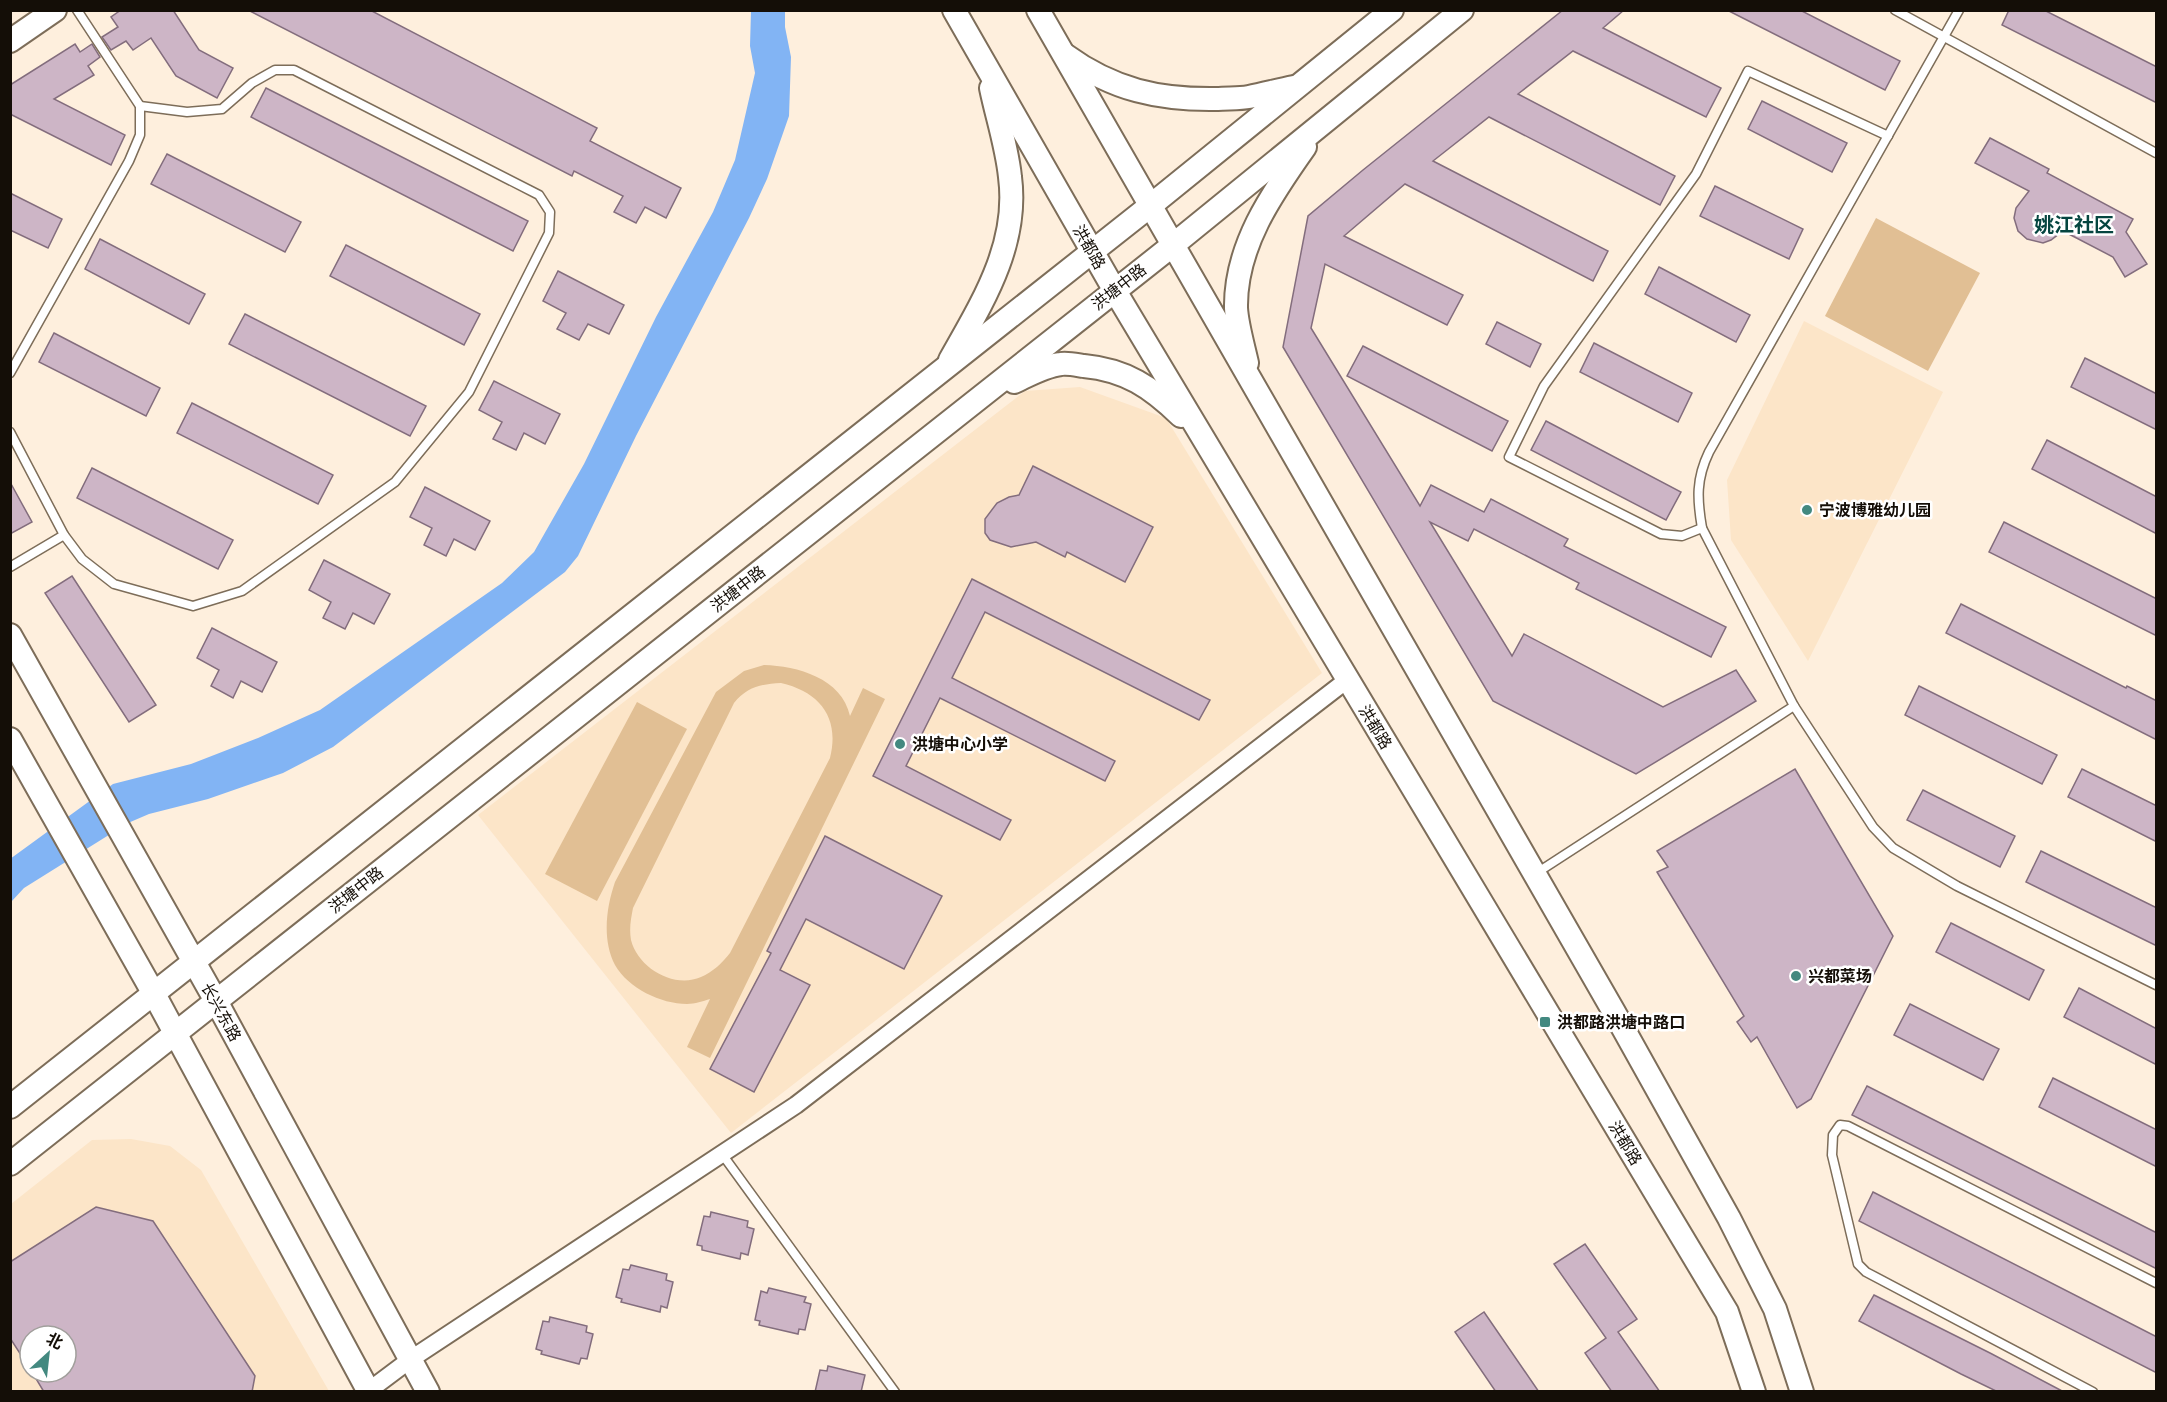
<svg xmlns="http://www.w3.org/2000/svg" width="2167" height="1402" viewBox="0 0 2167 1402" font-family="Cabin,'Noto Sans SC',sans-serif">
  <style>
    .built { fill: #fce5c8; fill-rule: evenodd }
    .green { fill: #e1bf94; fill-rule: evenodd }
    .water { fill: #82b4f4 }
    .building { fill: #cdb5c6; stroke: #836d7d; stroke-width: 1.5 }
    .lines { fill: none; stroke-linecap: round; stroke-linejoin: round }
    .lane-casing { stroke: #7d6d59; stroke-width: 11 }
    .street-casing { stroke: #7d6d59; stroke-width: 20 }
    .secondary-casing { stroke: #7d6d59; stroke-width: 26 }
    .lane { stroke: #fff; stroke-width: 8 }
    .street { stroke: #fff; stroke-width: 16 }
    .secondary { stroke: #fff; stroke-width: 22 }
    .poi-dot { fill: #438980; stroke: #fff; stroke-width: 2 }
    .labels { text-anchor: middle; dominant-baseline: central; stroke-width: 5; stroke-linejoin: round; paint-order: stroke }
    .street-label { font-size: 16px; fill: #140e07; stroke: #fff }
    .poi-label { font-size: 16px; font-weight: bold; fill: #140e07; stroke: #fff; text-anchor: start }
    .quarter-label { font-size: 20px; font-weight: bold; fill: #054540; stroke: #fff }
  </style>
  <rect width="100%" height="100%" fill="#feefdd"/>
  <g class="built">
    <polygon points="1804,321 1943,392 1808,661 1731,540 1727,480"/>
    <polygon points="1080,387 1166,418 1322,673 731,1133 478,815 1025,391"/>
    <path d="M131 1139 170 1146 201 1170 329 1391 11 1392V1204L92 1140ZM30 1336H66V1372H30Z"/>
  </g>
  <g class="green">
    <polygon points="1876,218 1980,273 1928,371 1825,316"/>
    <path d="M764 665C797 666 842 678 850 716L863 688 885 699 710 1058 687 1047 710 999C703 1001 695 1004 687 1004 661 1004 628 988 615 965 602 940 606 908 615 882L716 692 744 671ZM781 683C820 692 840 718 830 758L730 953C722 963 713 972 701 977 674 989 638 968 631 940 629 929 631 918 633 908L734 703C747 687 761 684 781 683Z"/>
    <polygon points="637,702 687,729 597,901 545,874"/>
  </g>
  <polygon class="water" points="751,11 785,11 785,27 791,57 789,116 767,179 749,218 636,436 578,556 565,572 333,747 283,773 208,799 149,814 128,823 24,888 11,902 10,859 113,784 191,764 258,738 320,710 502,583 534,552 584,464 656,317 713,212 735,160 755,73 750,46"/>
  <g class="building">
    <polygon points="121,10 173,10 199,50 233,68 217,98 176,76 151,38 133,50 126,41 111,50 102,37 118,27 111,17"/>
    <polygon points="248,10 370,10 597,128 590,141 681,188 666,218 645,207 636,223 614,212 623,196 574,171 572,176"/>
    <polygon points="1563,10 1624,10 1603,28 1721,88 1706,117 1573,51 1518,94 1675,176 1660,205 1489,117 1433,161 1608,251 1593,281 1405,184 1344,236 1463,295 1447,325 1325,264 1311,328 1420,506 1431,485 1484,512 1491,499 1568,539 1564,546 1726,627 1711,657 1576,589 1579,583 1474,529 1468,541 1430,522 1512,656 1524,634 1663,707 1736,670 1756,701 1636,774 1493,701 1283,347 1308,216 1363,170"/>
    <polygon points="1727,10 1800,10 1900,61 1885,90"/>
    <polygon points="2009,10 2044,10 2157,67 2157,103 2002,25"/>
    <polygon points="75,44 80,52 92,44 100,57 88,66 94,75 54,99 125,135 111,165 10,114 10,85"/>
    <polygon points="266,88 528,221 513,251 251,117"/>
    <polygon points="1762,101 1847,143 1832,172 1748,129"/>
    <polygon points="1990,138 2049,169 2047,173 2133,219 2126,232 2147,264 2125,277 2113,257 2063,231 2051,240 2043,243 2027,239 2018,231 2014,218 2016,208 2029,191 1975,163"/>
    <polygon points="167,154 301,222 285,252 151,184"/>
    <polygon points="1715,186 1803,229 1789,259 1700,216"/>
    <polygon points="10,193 62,219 48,248 10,230"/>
    <polygon points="100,239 205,294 189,324 85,269"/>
    <polygon points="346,245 480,314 464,345 330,276"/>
    <polygon points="1659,267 1750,315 1736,342 1645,294"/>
    <polygon points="558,271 624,305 609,334 588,324 579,340 557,329 566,313 543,301"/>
    <polygon points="245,314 426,406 410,436 229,344"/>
    <polygon points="1497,322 1541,344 1530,367 1486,344"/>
    <polygon points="54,333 160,388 146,416 39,362"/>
    <polygon points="1594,343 1692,393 1678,422 1580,372"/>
    <polygon points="1363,346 1508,421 1492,451 1347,376"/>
    <polygon points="2085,358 2157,394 2157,430 2071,387"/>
    <polygon points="494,381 560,414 545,444 524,433 516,450 493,439 502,422 479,410"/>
    <polygon points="192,403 333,475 318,504 177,433"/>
    <polygon points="1546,421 1681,492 1666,520 1531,450"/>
    <polygon points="2047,440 2157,497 2157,534 2032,469"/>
    <polygon points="1033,466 1153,527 1125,582 1067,552 1065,557 1036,542 1011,547 990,540 985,533 985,519 997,503 1009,497 1019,495"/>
    <polygon points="92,468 233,540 218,569 77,498"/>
    <polygon points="10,482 32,522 10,534"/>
    <polygon points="425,487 490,521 475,550 454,539 446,556 424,545 432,528 410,517"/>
    <polygon points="2004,522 2157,599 2157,636 1989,552"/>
    <polygon points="324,560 390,594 374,624 353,613 345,629 323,618 331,602 309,590"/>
    <polygon points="72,576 156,705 129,722 45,593"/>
    <polygon points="972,579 1210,700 1199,720 985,612 952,678 1115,761 1105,781 940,698 906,766 1011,820 1000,840 873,776"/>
    <polygon points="1961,604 2126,688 2127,686 2157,701 2157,740 1946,633"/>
    <polygon points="212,628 277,662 262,692 241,681 233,698 211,686 219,670 197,658"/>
    <polygon points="1919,686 2057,755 2042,784 1905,715"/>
    <polygon points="1795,769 1893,936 1811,1099 1797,1108 1757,1037 1751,1042 1737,1022 1744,1016 1657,872 1668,867 1657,851"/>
    <polygon points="2082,769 2157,806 2157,842 2068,797"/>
    <polygon points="1923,790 2015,836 2000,867 1907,820"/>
    <polygon points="825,836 942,896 904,969 806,919 780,970 810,985 754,1092 710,1069 771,953 767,951"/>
    <polygon points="2041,851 2157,908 2157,946 2026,882"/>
    <polygon points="1951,923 2044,970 2029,1000 1936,952"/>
    <polygon points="2079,988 2157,1029 2157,1065 2064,1017"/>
    <polygon points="1910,1004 1999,1049 1983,1080 1894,1035"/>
    <polygon points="2053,1078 2157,1130 2157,1167 2039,1107"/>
    <polygon points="1867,1086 2157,1233 2157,1269 1852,1115"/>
    <polygon points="1873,1192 2157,1337 2157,1373 1859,1221"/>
    <polygon points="96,1207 153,1221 255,1376 252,1392 44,1392 32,1372 66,1372 66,1336 30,1336 30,1369 10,1338 10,1262"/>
    <polygon points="711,1212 748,1221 747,1227 754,1229 748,1255 741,1253 740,1259 702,1250 702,1246 697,1245 704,1216 710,1217"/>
    <polygon points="1585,1244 1637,1319 1618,1332 1660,1392 1612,1392 1585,1353 1606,1338 1554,1264"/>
    <polygon points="631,1265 667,1274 666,1280 673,1282 667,1308 661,1306 660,1312 621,1302 622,1299 616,1297 623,1269 629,1270"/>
    <polygon points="769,1288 806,1297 804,1302 811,1304 805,1330 799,1329 798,1334 759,1325 760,1321 755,1320 761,1291 767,1293"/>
    <polygon points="1874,1295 1990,1353 2064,1392 1998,1392 1961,1374 1859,1321"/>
    <polygon points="1484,1312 1539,1392 1496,1392 1455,1332"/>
    <polygon points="550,1317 587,1326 586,1332 593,1334 587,1359 581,1358 579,1364 541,1354 542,1351 536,1349 543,1321 549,1322"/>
    <polygon points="828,1366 865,1375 861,1392 815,1392 820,1370 827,1371"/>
  </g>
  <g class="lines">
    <g class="lane-casing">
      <g id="lane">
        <polyline points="1895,10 2156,153"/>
        <path d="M1959 10 1709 452C1696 479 1697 499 1702 528L1794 706 1873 827 1893 848 1957 886 2156 985"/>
        <polyline points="10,373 129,161 140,135 140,106 77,10"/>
        <polyline points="10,432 64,535 10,567"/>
        <polyline points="1702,528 1682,536 1661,534 1509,457 1544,386 1696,174 1748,71 1888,136"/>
        <polyline points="64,535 82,559 114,584 193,606 242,591 395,482 469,392 549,233 550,212 539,195 294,70 275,70 252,83 222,109 187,112 140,106"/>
        <polyline points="1535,874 1794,706"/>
        <polyline points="722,1154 895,1392"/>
        <polyline points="2093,1392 1866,1272 1858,1264 1832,1155 1833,1135 1840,1125 1848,1126 2156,1283"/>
      </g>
    </g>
    <g class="street-casing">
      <polyline id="street" points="367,1392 411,1359 796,1105 1347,680"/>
    </g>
    <g class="secondary-casing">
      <g id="secondary">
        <polyline points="954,10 1115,291 1727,1312 1754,1392"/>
        <polyline points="1038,10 1614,1012 1729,1218 1775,1309 1802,1392"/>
        <polyline points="10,41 55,10"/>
        <path d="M1065 55C1113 90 1159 100 1217 99 1227 98 1239 99 1249 97 1264 94 1279 90 1294 87"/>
        <path d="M950 360C982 303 1019 245 1010 177 1007 147 997 117 991 88"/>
        <path d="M1247 363C1243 345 1237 325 1236 308 1235 247 1271 195 1305 147"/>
        <path d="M1014 382C1029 375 1044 366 1061 364 1068 363 1077 365 1084 366 1126 370 1151 387 1181 416"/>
        <polyline points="10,635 216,1001 428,1392"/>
        <polyline points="10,739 154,994 369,1392"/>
        <polyline points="10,1107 1150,206 1392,10"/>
        <polyline points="10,1164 1173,245 1462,10"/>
      </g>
    </g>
    <use href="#lane" class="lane"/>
    <use href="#street" class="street"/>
    <use href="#secondary" class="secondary"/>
  </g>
  <g class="poi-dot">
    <circle cx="1807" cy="510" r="6"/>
    <circle cx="900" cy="744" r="6"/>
    <circle cx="1796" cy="976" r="6"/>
    <rect x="1539" y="1016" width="12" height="12" rx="3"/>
  </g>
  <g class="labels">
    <g class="street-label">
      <text transform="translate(1089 247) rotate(60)">洪都路</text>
      <text transform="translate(1119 287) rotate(-38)">洪塘中路</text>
      <text transform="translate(738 589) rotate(-38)">洪塘中路</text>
      <text transform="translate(1375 727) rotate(59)">洪都路</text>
      <text transform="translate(356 890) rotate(-38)">洪塘中路</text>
      <text transform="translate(221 1012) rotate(61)">长兴东路</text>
      <text transform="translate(1625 1143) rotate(59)">洪都路</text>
    </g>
    <g class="poi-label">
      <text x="1819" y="510">宁波博雅幼儿园</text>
      <text x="912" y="744">洪塘中心小学</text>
      <text x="1808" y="976">兴都菜场</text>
      <text x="1557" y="1022">洪都路洪塘中路口</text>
    </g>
    <g class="quarter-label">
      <text x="2074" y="225">姚江社区</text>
    </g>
  </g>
  <rect width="2167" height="1402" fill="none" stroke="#140e07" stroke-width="24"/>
  <g transform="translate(48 1354) rotate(27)"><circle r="28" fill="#ffffff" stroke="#a19f9c" stroke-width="1.5"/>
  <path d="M0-4.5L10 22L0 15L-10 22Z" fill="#438980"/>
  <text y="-9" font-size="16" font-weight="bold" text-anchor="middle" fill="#140e07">北</text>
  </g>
</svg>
